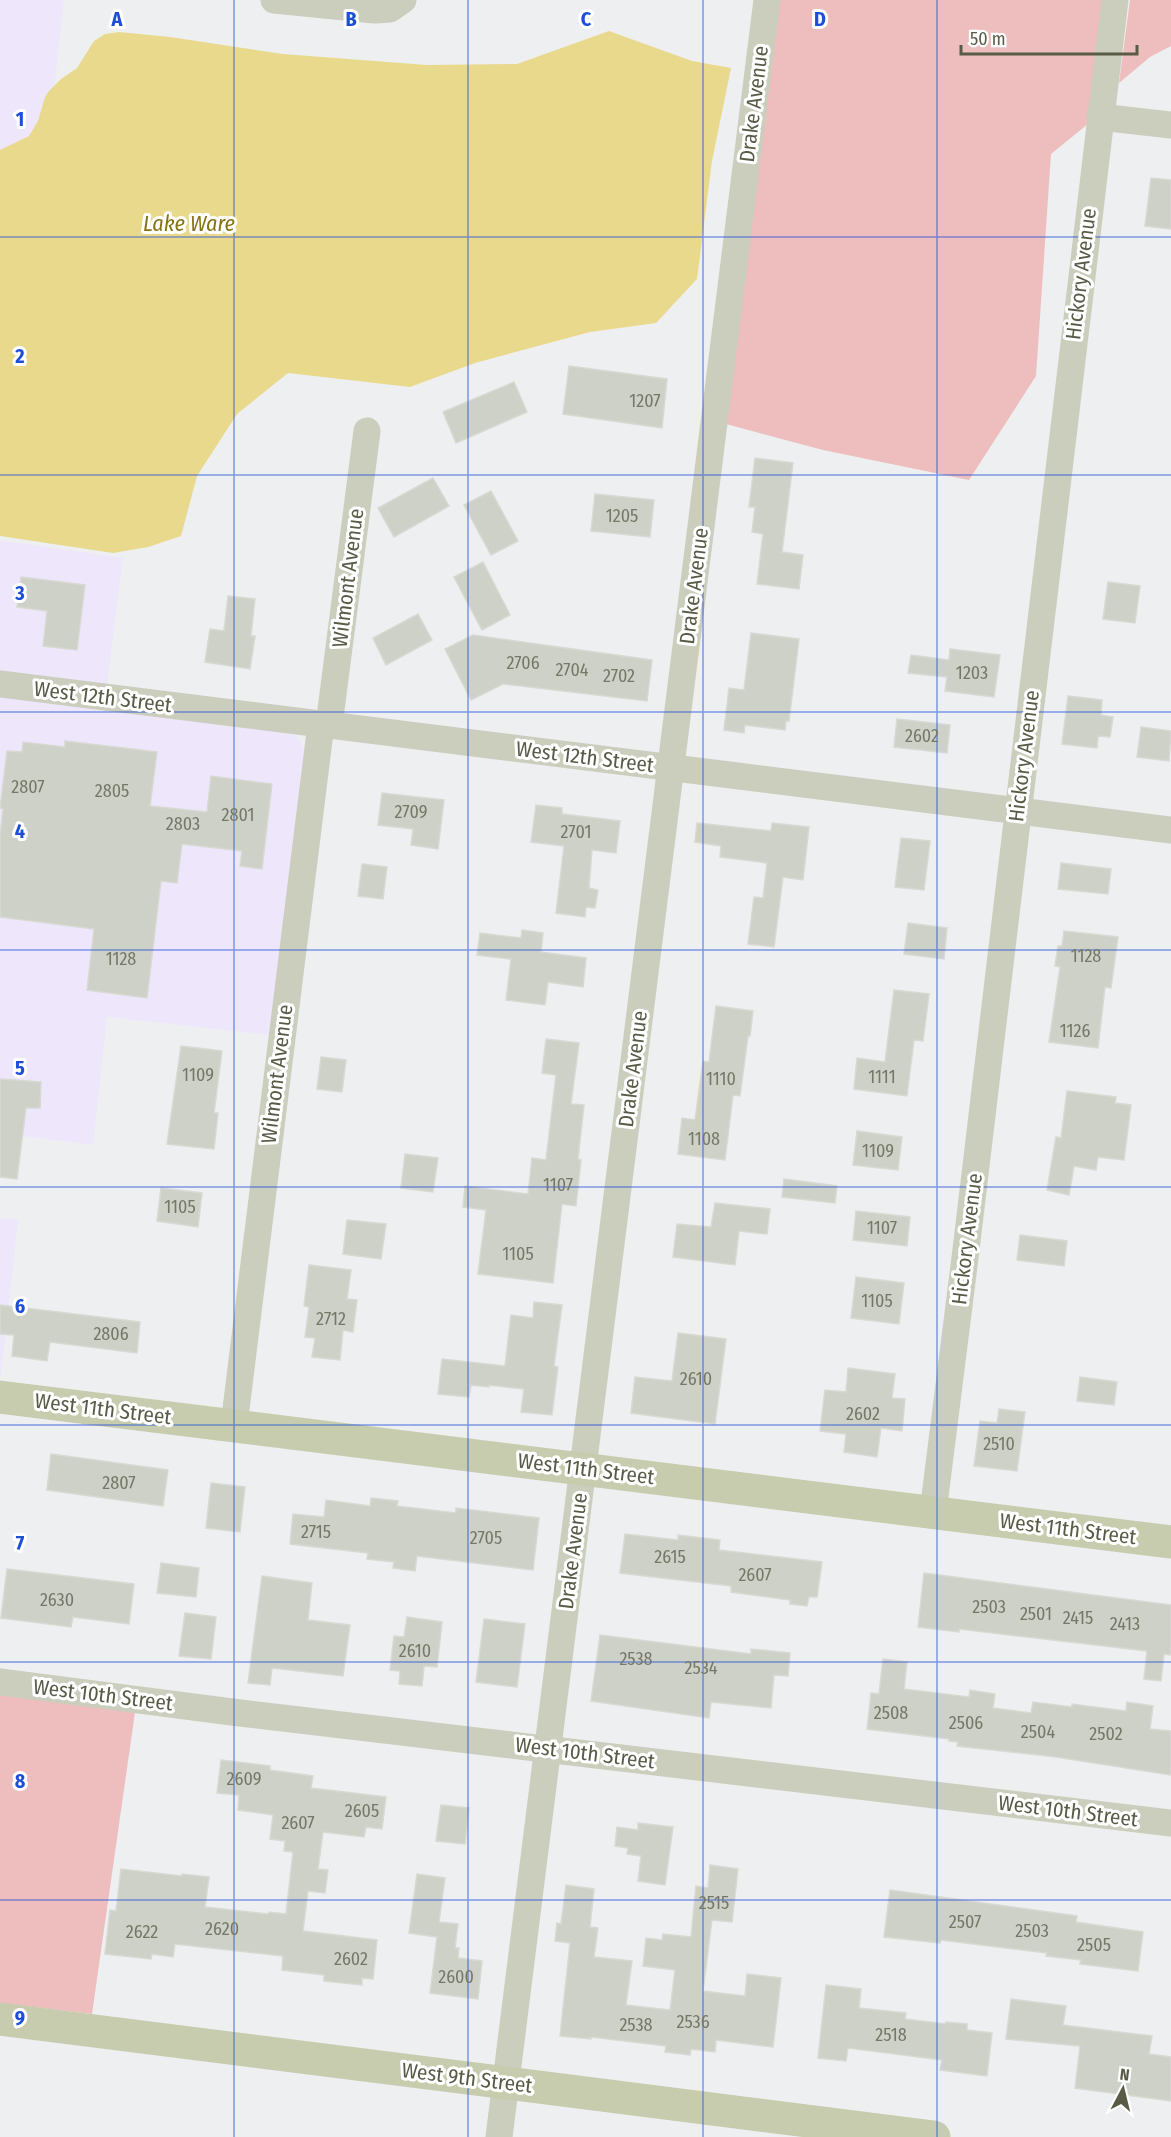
<svg xmlns="http://www.w3.org/2000/svg" width="1171" height="2137" viewBox="0 0 1171 2137" font-family="'Fira Sans Condensed',sans-serif">
  <style>
    .commercial { fill: #eee7fb }
    .green { fill: #edbebd }
    .water { fill: #e9d98c }
    .building { fill: #ced1c8; stroke: #d7d9d2; stroke-width: 1.5 }
    .lines { fill: none; stroke-linecap: round; stroke-linejoin: round }
    .minor { stroke: #cbcdbd; stroke-width: 27 }
    .major { stroke: #c8ccae; stroke-width: 33 }
    .grid { fill: none; stroke: #1d4ed8; stroke-width: 1.5; stroke-opacity: 0.55 }
    .labels { text-anchor: middle; dominant-baseline: central; stroke-width: 6; stroke-linejoin: round; paint-order: stroke }
    .number-label { font-size: 18px; fill: #767867 }
    .street-label { font-size: 21px; fill: #595b47; stroke: #fff }
    .water-label { font-size: 22px; font-style: italic; fill: #867311; stroke: #fff }
    .grid-label { font-size: 20px; text-anchor: middle; font-weight: bold; fill: #1d4ed8; stroke: #fff; stroke-width: 6; stroke-linejoin: round; paint-order: stroke }
  </style>
  <rect width="100%" height="100%" fill="#eeeff1"/>
  <g class="commercial">
    <polygon points="0,0 64,0 39,226 0,221"/>
    <polygon points="0,540 123,558 107,686 0,673"/>
    <polygon points="0,697 292,733 299,739 305,751 270,1035 107,1017 93,1145 0,1133"/>
    <polygon points="0,1218 18,1220 1,1375 0,1375"/>
  </g>
  <g class="green">
    <polygon points="779,0 1109,0 1094,119 1051,154 1036,376 969,480 823,450 726,424"/>
    <polygon points="1130,0 1171,0 1171,46 1150,57 1119,83"/>
    <polygon points="0,1694 135,1712 92,2014 0,2003"/>
  </g>
  <polygon class="water" points="609,31 692,61 731,68 712,161 697,279 656,323 590,332 475,363 410,387 288,373 237,414 197,476 181,536 148,547 113,553 0,536 0,150 29,136 38,121 45,97 49,91 61,79 77,68 94,41 105,34 119,32 170,37 283,54 427,65 517,64"/>
  <g class="building">
    <polygon points="1151,178 1171,180 1171,229 1145,226"/>
    <polygon points="569,366 667,379 662,428 563,414"/>
    <polygon points="514,382 527,412 456,443 443,412"/>
    <polygon points="755,458 793,463 782,552 803,555 799,589 757,584 763,534 752,532 755,507 749,507"/>
    <polygon points="433,478 449,506 394,537 378,508"/>
    <polygon points="491,491 518,541 491,555 464,505"/>
    <polygon points="595,494 654,500 650,537 591,531"/>
    <polygon points="483,562 510,615 482,630 454,577"/>
    <polygon points="21,577 85,585 77,650 43,646 47,611 17,607"/>
    <polygon points="1108,582 1140,586 1135,623 1103,619"/>
    <polygon points="228,596 255,599 251,636 255,636 250,669 205,662 210,629 224,631"/>
    <polygon points="418,614 432,640 386,665 373,638"/>
    <polygon points="751,633 799,639 789,721 786,721 785,730 745,725 744,733 724,730 729,688 744,690"/>
    <polygon points="473,635 652,660 647,701 503,684 471,700 445,649"/>
    <polygon points="950,649 1000,655 994,697 945,691 947,677 908,673 911,655 949,660"/>
    <polygon points="1068,696 1102,700 1101,715 1113,717 1110,737 1098,736 1097,748 1062,744"/>
    <polygon points="897,719 950,725 947,753 894,747"/>
    <polygon points="1141,727 1171,731 1169,761 1137,757"/>
    <polygon points="65,741 157,752 150,806 207,812 211,776 272,784 262,869 240,866 242,851 182,844 177,883 161,881 147,998 87,990 94,929 0,917 0,836 3,809 0,808 7,751 22,752 23,742 65,747"/>
    <polygon points="382,793 444,800 438,849 411,845 413,829 378,825"/>
    <polygon points="536,805 562,808 562,814 620,821 616,853 592,850 589,888 598,890 595,908 586,907 585,917 556,913 564,846 531,842"/>
    <polygon points="697,823 771,831 772,823 809,827 803,880 783,877 774,947 748,944 754,897 763,898 767,863 720,857 721,846 695,842"/>
    <polygon points="901,838 930,841 924,890 895,887"/>
    <polygon points="1061,863 1111,869 1108,894 1058,889"/>
    <polygon points="362,864 387,867 383,899 358,896"/>
    <polygon points="908,923 947,928 944,959 904,954"/>
    <polygon points="522,930 543,933 541,952 586,958 583,987 548,982 545,1005 506,1000 511,959 477,955 480,933 521,938"/>
    <polygon points="1064,931 1118,937 1111,988 1105,987 1098,1048 1049,1042 1060,967 1055,966 1058,946 1062,946"/>
    <polygon points="894,990 929,994 923,1041 914,1040 907,1096 854,1089 857,1058 885,1062"/>
    <polygon points="716,1006 753,1011 750,1036 748,1036 740,1096 733,1095 725,1160 678,1154 682,1118 695,1120 703,1061 709,1062"/>
    <polygon points="546,1039 579,1043 571,1104 584,1105 578,1159 581,1160 576,1206 562,1204 553,1283 478,1274 486,1210 463,1207 465,1186 528,1194 532,1158 546,1160 556,1075 542,1073"/>
    <polygon points="181,1046 222,1051 214,1113 218,1113 214,1149 167,1144"/>
    <polygon points="321,1057 346,1060 342,1092 317,1089"/>
    <polygon points="0,1079 41,1082 40,1108 26,1108 17,1179 0,1177"/>
    <polygon points="1067,1091 1116,1097 1115,1103 1131,1105 1124,1160 1098,1157 1096,1170 1074,1166 1069,1195 1047,1190 1056,1137 1061,1138"/>
    <polygon points="857,1131 902,1137 898,1170 853,1165"/>
    <polygon points="405,1154 438,1158 433,1192 401,1188"/>
    <polygon points="784,1179 837,1186 835,1203 782,1197"/>
    <polygon points="161,1188 202,1193 198,1227 157,1221"/>
    <polygon points="715,1203 770,1209 767,1234 739,1231 735,1265 673,1257 677,1224 711,1227"/>
    <polygon points="856,1211 910,1217 907,1246 853,1240"/>
    <polygon points="347,1220 386,1224 381,1259 343,1254"/>
    <polygon points="1020,1235 1067,1241 1064,1266 1017,1260"/>
    <polygon points="309,1265 351,1270 347,1299 357,1300 353,1332 343,1330 340,1360 312,1357 315,1338 305,1337 309,1307 304,1306"/>
    <polygon points="856,1277 904,1283 899,1324 851,1318"/>
    <polygon points="534,1302 562,1305 554,1366 558,1367 552,1415 521,1412 524,1389 489,1385 489,1387 471,1385 469,1397 438,1394 442,1359 505,1366 511,1315 533,1318"/>
    <polygon points="0,1305 140,1322 137,1353 50,1342 47,1361 12,1356 14,1335 0,1334"/>
    <polygon points="678,1333 726,1339 715,1424 631,1413 635,1377 672,1381"/>
    <polygon points="848,1368 895,1374 892,1398 905,1399 902,1431 881,1428 877,1457 844,1452 846,1434 820,1431 825,1390 846,1392"/>
    <polygon points="1080,1377 1117,1382 1114,1405 1077,1401"/>
    <polygon points="999,1409 1025,1412 1017,1471 974,1466 980,1421 997,1423"/>
    <polygon points="51,1454 168,1470 163,1506 47,1490"/>
    <polygon points="211,1483 245,1487 240,1532 206,1528"/>
    <polygon points="371,1498 398,1501 397,1506 456,1513 456,1508 539,1518 533,1570 417,1556 415,1571 393,1568 394,1562 367,1559 368,1553 290,1544 293,1514 324,1517 326,1500 370,1506"/>
    <polygon points="625,1534 678,1540 678,1535 720,1540 719,1550 822,1562 817,1597 809,1597 807,1606 790,1604 790,1600 731,1592 731,1586 620,1573"/>
    <polygon points="161,1563 199,1568 196,1597 157,1593"/>
    <polygon points="7,1569 134,1584 129,1624 73,1617 71,1627 1,1618"/>
    <polygon points="924,1573 1171,1605 1171,1655 1164,1654 1161,1681 1144,1679 1147,1651 959,1629 959,1632 918,1627"/>
    <polygon points="262,1576 312,1583 308,1620 350,1625 343,1676 272,1668 270,1685 248,1683"/>
    <polygon points="185,1613 216,1617 211,1659 179,1656"/>
    <polygon points="407,1617 442,1622 437,1667 424,1666 422,1686 399,1684 400,1671 390,1670 394,1636 404,1637"/>
    <polygon points="484,1619 525,1624 517,1687 476,1682"/>
    <polygon points="600,1635 751,1654 751,1649 790,1653 788,1676 774,1675 771,1708 711,1702 709,1718 591,1701"/>
    <polygon points="883,1659 907,1662 904,1689 969,1697 970,1690 995,1694 993,1708 1031,1713 1033,1702 1072,1707 1072,1704 1126,1711 1127,1702 1153,1706 1150,1729 1171,1731 1171,1775 1056,1757 957,1746 958,1742 949,1741 949,1739 867,1729 871,1693 879,1694"/>
    <polygon points="221,1760 270,1766 270,1770 313,1776 311,1788 386,1797 382,1829 366,1827 364,1837 323,1832 318,1869 328,1870 325,1893 308,1891 303,1931 377,1940 373,1979 362,1978 362,1985 324,1981 324,1975 282,1970 283,1956 175,1944 173,1957 152,1954 151,1959 105,1954 110,1910 116,1911 121,1869 182,1876 182,1874 209,1877 205,1907 268,1914 269,1912 286,1914 293,1852 284,1851 285,1841 270,1839 273,1815 238,1810 239,1795 217,1793"/>
    <polygon points="441,1805 469,1808 465,1844 436,1841"/>
    <polygon points="638,1823 673,1827 665,1885 638,1881 641,1856 627,1854 628,1848 615,1846 617,1827 638,1830"/>
    <polygon points="710,1865 738,1869 732,1922 712,1920 703,1991 745,1996 747,1974 781,1978 773,2047 716,2040 715,2052 691,2049 690,2055 665,2052 666,2046 591,2037 591,2039 560,2036 570,1943 555,1941 557,1923 561,1924 566,1885 594,1889 590,1927 598,1928 594,1957 632,1961 626,2005 670,2010 675,1970 643,1966 646,1938 662,1940 663,1934 691,1937 696,1886 708,1888"/>
    <polygon points="417,1874 445,1878 439,1922 458,1924 455,1948 459,1948 458,1958 482,1961 478,1999 430,1993 437,1937 409,1933"/>
    <polygon points="890,1890 1077,1916 1076,1922 1143,1932 1138,1971 1080,1964 1081,1960 1046,1956 1047,1953 941,1940 940,1943 884,1937"/>
    <polygon points="826,1985 861,1989 859,2008 906,2013 905,2019 946,2024 946,2022 967,2024 967,2030 992,2033 987,2076 940,2070 942,2060 848,2048 846,2061 818,2058"/>
    <polygon points="1011,1999 1066,2006 1063,2025 1152,2036 1149,2054 1171,2057 1171,2101 1075,2088 1080,2046 1006,2039"/>
  </g>
  <g class="lines">
    <g class="minor">
      <polyline points="274,0 375,10 390,9 403,0"/>
      <polyline points="1100,117 1171,125"/>
      <polyline points="0,684 1171,830"/>
      <polyline points="329,725 367,431"/>
      <polyline points="234,1425 321,724"/>
      <polyline points="933,1512 965,1258 1115,0"/>
      <polyline points="0,1682 232,1712 1171,1823"/>
      <polyline points="499,2137 767,0"/>
    </g>
    <g class="major">
      <polyline points="0,1397 1171,1542"/>
      <polyline points="0,2019 934,2137"/>
    </g>
  </g>
  <path class="grid" d="M234 0V2137M468 0V2137M703 0V2137M937 0V2137M0 237H1171M0 475H1171M0 712H1171M0 950H1171M0 1187H1171M0 1425H1171M0 1662H1171M0 1900H1171"/>
  <g class="labels">
    <g class="number-label">
      <text x="645" y="401">1207</text>
      <text x="622" y="516">1205</text>
      <text x="523" y="663">2706</text>
      <text x="572" y="670">2704</text>
      <text x="972" y="673">1203</text>
      <text x="619" y="676">2702</text>
      <text x="922" y="736">2602</text>
      <text x="28" y="787">2807</text>
      <text x="112" y="791">2805</text>
      <text x="411" y="812">2709</text>
      <text x="238" y="815">2801</text>
      <text x="183" y="824">2803</text>
      <text x="576" y="832">2701</text>
      <text x="1086" y="956">1128</text>
      <text x="121" y="959">1128</text>
      <text x="1075" y="1031">1126</text>
      <text x="198" y="1075">1109</text>
      <text x="882" y="1077">1111</text>
      <text x="721" y="1079">1110</text>
      <text x="704" y="1139">1108</text>
      <text x="878" y="1151">1109</text>
      <text x="558" y="1185">1107</text>
      <text x="180" y="1207">1105</text>
      <text x="882" y="1228">1107</text>
      <text x="518" y="1254">1105</text>
      <text x="877" y="1301">1105</text>
      <text x="331" y="1319">2712</text>
      <text x="111" y="1334">2806</text>
      <text x="696" y="1379">2610</text>
      <text x="863" y="1414">2602</text>
      <text x="999" y="1444">2510</text>
      <text x="119" y="1483">2807</text>
      <text x="316" y="1532">2715</text>
      <text x="486" y="1538">2705</text>
      <text x="670" y="1557">2615</text>
      <text x="755" y="1575">2607</text>
      <text x="57" y="1600">2630</text>
      <text x="989" y="1607">2503</text>
      <text x="1036" y="1614">2501</text>
      <text x="1078" y="1618">2415</text>
      <text x="1125" y="1624">2413</text>
      <text x="415" y="1651">2610</text>
      <text x="636" y="1659">2538</text>
      <text x="701" y="1668">2534</text>
      <text x="891" y="1713">2508</text>
      <text x="966" y="1723">2506</text>
      <text x="1038" y="1732">2504</text>
      <text x="1106" y="1734">2502</text>
      <text x="244" y="1779">2609</text>
      <text x="362" y="1811">2605</text>
      <text x="298" y="1823">2607</text>
      <text x="714" y="1903">2515</text>
      <text x="965" y="1922">2507</text>
      <text x="222" y="1929">2620</text>
      <text x="1032" y="1931">2503</text>
      <text x="142" y="1932">2622</text>
      <text x="1094" y="1945">2505</text>
      <text x="351" y="1959">2602</text>
      <text x="456" y="1977">2600</text>
      <text x="693" y="2022">2536</text>
      <text x="636" y="2025">2538</text>
      <text x="891" y="2035">2518</text>
    </g>
    <g class="street-label">
      <text transform="translate(754 104) rotate(-83)">Drake Avenue</text>
      <text transform="translate(1081 274) rotate(-83)">Hickory Avenue</text>
      <text transform="translate(348 578) rotate(-83)">Wilmont Avenue</text>
      <text transform="translate(694 586) rotate(-83)">Drake Avenue</text>
      <text transform="translate(103 697) rotate(7)">West 12th Street</text>
      <text transform="translate(1024 756) rotate(-83)">Hickory Avenue</text>
      <text transform="translate(585 757) rotate(7)">West 12th Street</text>
      <text transform="translate(633 1069) rotate(-83)">Drake Avenue</text>
      <text transform="translate(277 1074) rotate(-83)">Wilmont Avenue</text>
      <text transform="translate(967 1239) rotate(-83)">Hickory Avenue</text>
      <text transform="translate(103 1409) rotate(7)">West 11th Street</text>
      <text transform="translate(586 1469) rotate(7)">West 11th Street</text>
      <text transform="translate(1068 1529) rotate(7)">West 11th Street</text>
      <text transform="translate(573 1551) rotate(-83)">Drake Avenue</text>
      <text transform="translate(103 1695) rotate(7)">West 10th Street</text>
      <text transform="translate(585 1753) rotate(7)">West 10th Street</text>
      <text transform="translate(1068 1811) rotate(7)">West 10th Street</text>
      <text transform="translate(467 2078) rotate(7)">West 9th Street</text>
    </g>
    <g class="water-label">
      <text x="189" y="223">Lake Ware</text>
    </g>
  </g>
  <g class="grid-label">
    <text x="117" y="26">A</text>
    <text x="351" y="26">B</text>
    <text x="586" y="26">C</text>
    <text x="820" y="26">D</text>
    <text x="20" y="126">1</text>
    <text x="20" y="363">2</text>
    <text x="20" y="600">3</text>
    <text x="20" y="838">4</text>
    <text x="20" y="1075">5</text>
    <text x="20" y="1313">6</text>
    <text x="20" y="1550">7</text>
    <text x="20" y="1788">8</text>
    <text x="20" y="2025">9</text>
  </g>
  <g transform="translate(1123 2089) rotate(7)" stroke="#ffffff" stroke-width="4.5" paint-order="stroke">
  <path d="M0-4.5L10 22L0 15L-10 22Z" fill="#595b47"/>
  <text y="-9" font-size="16" font-weight="bold" text-anchor="middle" fill="#595b47">N</text>
  </g>
  <path d="M961 45v9h176v-9" fill="none" stroke="#595b47" stroke-width="3"/>
  <text x="970" y="45" font-size="18" fill="#595b47" stroke="#ffffff" stroke-width="4.5" paint-order="stroke">50 m</text>
</svg>
